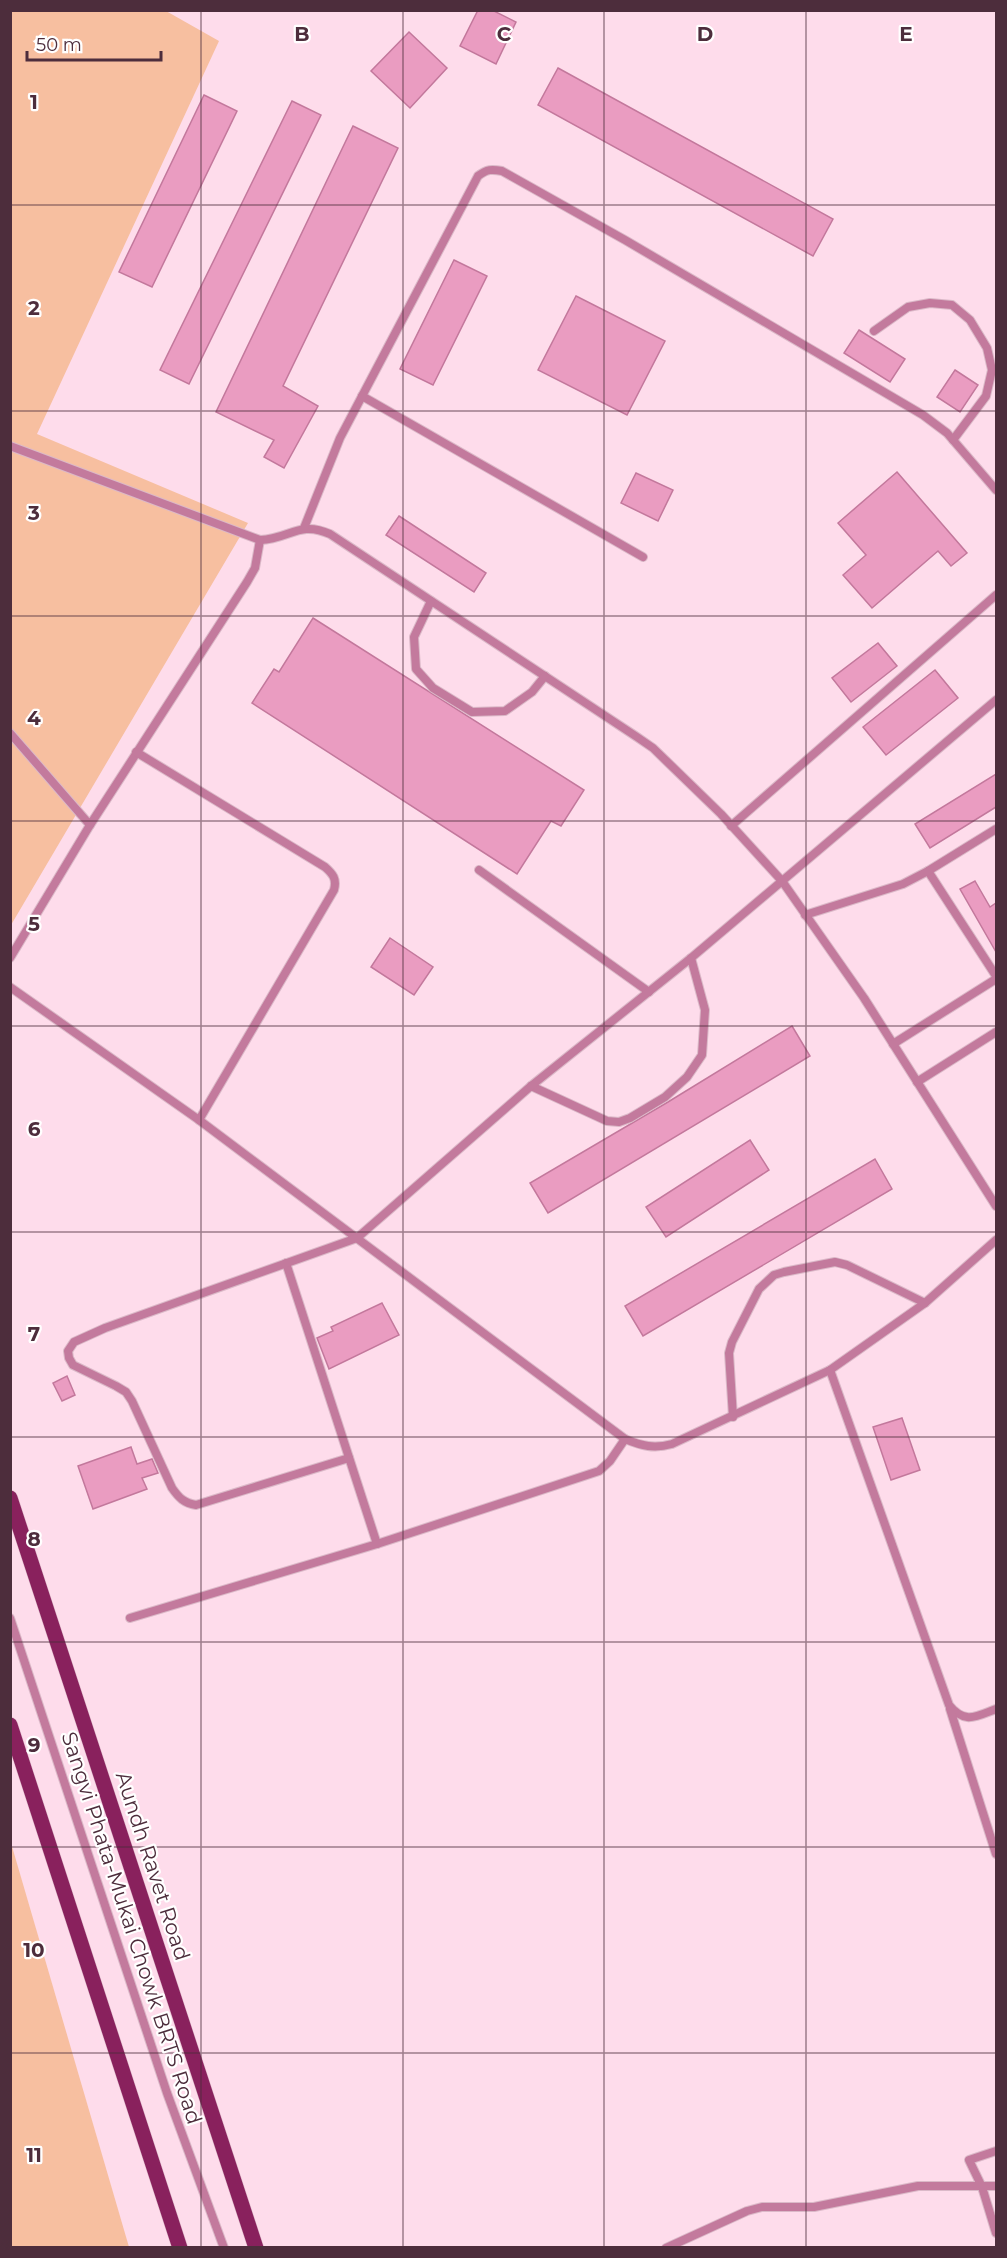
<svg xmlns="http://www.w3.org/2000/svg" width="1007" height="2258" viewBox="0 0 1007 2258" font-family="Montserrat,sans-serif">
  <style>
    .green { fill: #f7bfa0 }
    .building { fill: #ea9cc1; stroke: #c3789c; stroke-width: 1.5 }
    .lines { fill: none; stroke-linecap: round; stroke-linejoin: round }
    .service-casing { stroke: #dbb9c8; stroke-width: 10 }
    .primary-casing { stroke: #dbb9c8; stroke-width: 16 }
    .service { stroke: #c37a9d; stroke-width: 8 }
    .primary { stroke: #89215d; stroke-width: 15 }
    .grid { fill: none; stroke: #4d2d3c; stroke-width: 1.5; stroke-opacity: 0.55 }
    .labels { text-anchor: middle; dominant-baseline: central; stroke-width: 4.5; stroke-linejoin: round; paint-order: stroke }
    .street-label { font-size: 21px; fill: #4d2d3c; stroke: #fff }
    .grid-label { font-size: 20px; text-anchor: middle; font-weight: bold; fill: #4d2d3c; stroke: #fff; stroke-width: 4.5; stroke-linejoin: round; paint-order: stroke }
  </style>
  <rect width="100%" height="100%" fill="#fedceb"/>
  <g class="green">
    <polygon points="11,11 166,11 219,41 37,434 248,523 11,925"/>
    <polygon points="11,1843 129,2247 11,2247"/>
  </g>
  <g class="building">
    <polygon points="478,10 492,10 516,22 496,64 460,46"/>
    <polygon points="409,32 447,68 410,108 371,71"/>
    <polygon points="558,68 833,219 813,256 538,105"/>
    <polygon points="204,95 237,111 152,287 119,272"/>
    <polygon points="292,101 321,115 189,384 160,370"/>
    <polygon points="353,126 398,148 283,386 318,406 284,468 264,457 274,440 216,412"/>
    <polygon points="454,260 487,276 433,385 400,369"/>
    <polygon points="576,296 665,341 627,415 538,370"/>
    <polygon points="859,330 905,359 890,382 844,353"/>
    <polygon points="955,370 978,385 960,412 937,397"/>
    <polygon points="897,472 967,553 951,566 938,551 872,608 843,575 866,555 838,523"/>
    <polygon points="636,473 673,490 658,521 621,503"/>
    <polygon points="399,516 486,573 474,592 386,535"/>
    <polygon points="313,618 584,790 561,826 551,821 517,874 252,703 274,669 279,672"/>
    <polygon points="878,643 897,666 851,702 832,678"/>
    <polygon points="935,670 958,698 886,755 863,727"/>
    <polygon points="996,774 996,807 930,848 915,824"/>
    <polygon points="975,881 990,907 996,903 996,952 960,889"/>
    <polygon points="390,938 433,967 414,995 371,967"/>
    <polygon points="792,1026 810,1056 548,1213 530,1183 668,1102"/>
    <polygon points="750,1140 769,1170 666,1237 646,1207"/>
    <polygon points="875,1159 892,1189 643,1336 625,1306"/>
    <polygon points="382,1303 399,1335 329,1369 317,1338 333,1331 331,1327"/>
    <polygon points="67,1376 75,1395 62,1401 53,1383"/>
    <polygon points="902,1418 920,1470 891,1480 873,1427"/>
    <polygon points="131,1447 137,1464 152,1459 158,1473 142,1478 147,1489 93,1509 78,1466"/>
  </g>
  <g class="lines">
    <g class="service-casing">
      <g id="service">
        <polyline points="874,331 908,307 930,303 952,305 970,320 987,348 992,370 986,396 953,440"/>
        <polyline points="362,396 643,557"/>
        <path d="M10 446 260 540C290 539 299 520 330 534L637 737 653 748 721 814 782 881 864 998 996 1206"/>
        <path d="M304 528 340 438 478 176C487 169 492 169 502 171L625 240 923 415 947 433 996 490"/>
        <polyline points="431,601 414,637 416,669 433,688 472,712 505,711 532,692 545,676"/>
        <polyline points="10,733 90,825 247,582 255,568 260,540"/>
        <path d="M136 752 325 867C333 874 337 879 334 890L199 1120"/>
        <polyline points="731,826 996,595"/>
        <polyline points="479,870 649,992"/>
        <polyline points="928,871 996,976"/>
        <polyline points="805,915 903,884 928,871 996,829"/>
        <polyline points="10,958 90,825"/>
        <path d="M10 987 199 1120 625 1439C642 1446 654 1449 672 1444L830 1370 925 1303 996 1240"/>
        <polyline points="893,1044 996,979"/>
        <polyline points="917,1082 996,1032"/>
        <polyline points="531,1086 607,1121 619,1122 630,1118 665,1097 687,1077 702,1055 705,1010 691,958"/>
        <polyline points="286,1263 377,1544"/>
        <path d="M830 1370 949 1705C965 1725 977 1716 996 1709"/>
        <polyline points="733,1417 729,1353 732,1342 759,1289 774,1275 784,1272 835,1262 847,1265 925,1303"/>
        <path d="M349 1458 196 1505C184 1503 179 1498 172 1488L132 1401 126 1392 116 1386 73 1365 69 1358 68 1351 74 1342 105 1328 357 1238 531 1086 691 958 996 700"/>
        <polyline points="10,1618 167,2093 224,2248"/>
        <polyline points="130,1618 377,1544 599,1471 610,1461 625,1439"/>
        <polyline points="950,1709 996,1854"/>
        <polyline points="996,2151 969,2160 982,2187 996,2233"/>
        <polyline points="666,2248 747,2211 762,2207 814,2207 918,2186 996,2186"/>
      </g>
    </g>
    <g class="primary-casing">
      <g id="primary">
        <polyline points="10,1498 256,2248"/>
        <polyline points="10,1725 180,2248"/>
      </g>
    </g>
    <use href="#service" class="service"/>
    <use href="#primary" class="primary"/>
  </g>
  <path class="grid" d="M201 10V2248M403 10V2248M604 10V2248M806 10V2248M10 205H996M10 411H996M10 616H996M10 821H996M10 1026H996M10 1232H996M10 1437H996M10 1642H996M10 1847H996M10 2053H996"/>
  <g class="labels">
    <g class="street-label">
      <text transform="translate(153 1866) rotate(72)">Aundh Ravet Road</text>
      <text transform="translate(132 1928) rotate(72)">Sangvi Phata-Mukai Chowk BRTS Road</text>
    </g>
  </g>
  <g class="grid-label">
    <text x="302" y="41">B</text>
    <text x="504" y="41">C</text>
    <text x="705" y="41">D</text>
    <text x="906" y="41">E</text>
    <text x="34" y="109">1</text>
    <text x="34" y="315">2</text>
    <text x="34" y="520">3</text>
    <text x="34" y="725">4</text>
    <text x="34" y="931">5</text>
    <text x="34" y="1136">6</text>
    <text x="34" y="1341">7</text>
    <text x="34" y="1546">8</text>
    <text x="34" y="1752">9</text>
    <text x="34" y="1957">10</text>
    <text x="34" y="2162">11</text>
  </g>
  <rect width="1007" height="2258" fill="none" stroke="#4d2d3c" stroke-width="24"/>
  <path d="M27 51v9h134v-9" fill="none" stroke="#4d2d3c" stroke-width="3"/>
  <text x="36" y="51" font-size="18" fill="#4d2d3c" stroke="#ffffff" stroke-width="4.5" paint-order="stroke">50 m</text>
</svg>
